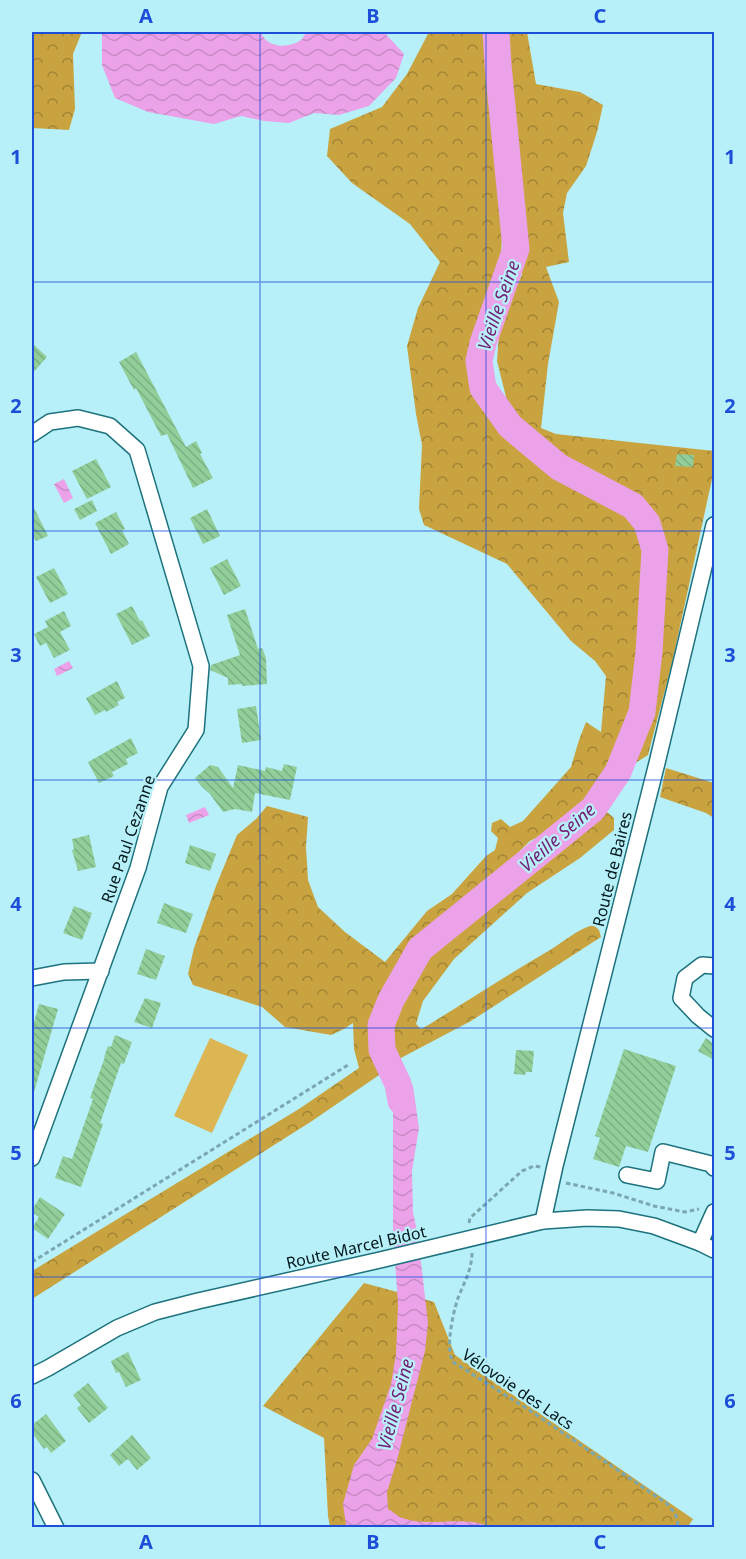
<svg xmlns="http://www.w3.org/2000/svg" width="746" height="1559" viewBox="0 0 746 1559" font-family="'Noto Sans',sans-serif">
  <style>
    .forest { fill: url(#forest-crowns) }
    .green { fill: #dcb653 }
    .water { fill: url(#water-waves) }
    .lines { fill: none; stroke-linecap: round; stroke-linejoin: round }
    .river { stroke: #eba2e8; stroke-width: 27 }
    .building { fill: url(#building-back-hatch) }
    .minor-casing { stroke: #1d727d; stroke-width: 18 }
    .path { stroke: #7ba8af; stroke-width: 3; stroke-dasharray: 4.5 3; stroke-linecap: butt }
    .minor { stroke: #fff; stroke-width: 15 }
    .grid { fill: none; stroke: #1d4ed8; stroke-width: 1.5; stroke-opacity: 0.55 }
    .labels { text-anchor: middle; dominant-baseline: central; stroke-width: 4.5; stroke-linejoin: round; paint-order: stroke }
    .street-label { font-size: 16px; fill: #02171b; stroke: #b7f0f9 }
    .water-label { font-size: 18px; font-style: italic; fill: #721d72; stroke: #b7f0f9 }
    .neatline { fill: none; stroke: #1d4ed8; stroke-width: 2 }
    .grid-label { font-size: 20px; text-anchor: middle; font-weight: bold; fill: #1d4ed8 }
  </style>
  <defs>
    <pattern id="forest-crowns" width="20" height="18" patternUnits="userSpaceOnUse" patternTransform="scale(1.5)"><rect width="20" height="18" fill="#c9a33f"/><path d="M2 6a3 3 0 1 1 6 0M12 15a3 3 0 1 1 6 0" fill="none" stroke="#a18434"/></pattern>
    <pattern id="water-waves" width="16" height="10" patternUnits="userSpaceOnUse" patternTransform="scale(1.5)"><rect width="16" height="10" fill="#eba2e8"/><path d="M0 5q4-4 8 0t8 0" fill="none" stroke="#c88bc6"/></pattern>
    <pattern id="building-back-hatch" width="6" height="6" patternUnits="userSpaceOnUse" patternTransform="scale(1.5)"><rect width="6" height="6" fill="#91ce99"/><path d="M-1 5l2 2M0 0l6 6M5-1l2 2" fill="none" stroke="#7bb083"/></pattern>
  </defs>
  <rect width="100%" height="100%" fill="#b7f0f9"/>
  <g class="forest">
    <polygon points="32,32 82,32 73,54 75,109 69,130 32,128"/>
    <polygon points="429,32 486,32 503,218 501,256 497,270 476,326 470,357 474,389 515,440 557,475 632,511 645,530 649,556 647,621 640,703 630,733 602,786 576,817 530,841 487,883 429,932 391,981 375,1019 372,1042 382,1073 312,1121 32,1299 32,1271 299,1109 359,1068 354,1049 353,1023 344,1029 331,1035 285,1027 262,1007 193,985 188,974 194,948 216,886 237,835 256,819 267,806 308,817 306,847 308,880 318,907 345,932 385,962 427,911 452,894 486,856 495,850 498,838 491,831 492,823 501,819 510,827 523,821 571,767 579,740 586,722 601,732 606,676 595,661 571,641 507,564 424,525 419,509 422,445 416,414 407,346 418,308 440,262 410,224 352,183 327,156 330,129 382,107 407,74"/>
    <polygon points="503,32 527,32 536,84 580,92 603,105 597,132 586,166 567,193 563,213 569,262 546,267 559,302 548,364 541,428 556,434 714,451 714,470 672,663 648,755 626,769 637,743 650,702 662,556 654,523 637,502 570,464 518,423 506,397 497,361 500,319 522,275"/>
    <polygon points="666,768 714,783 714,818 706,813 660,797"/>
    <path d="M607 812 614 818V830L580 858 527 893 454 959 423 1001 416 1024 421 1029 430 1024C470 999 509 974 550 950 565 941 577 929 594 925L599 930 601 937 471 1021 399 1059 389 1042 387 1031 393 1008 433 954 469 924 513 885 597 818Z"/>
    <polygon points="364,1283 434,1302 455,1355 693,1519 687,1528 330,1527 328,1516 324,1438 263,1406"/>
  </g>
  <polygon class="green" points="210,1038 248,1055 212,1133 174,1116"/>
  <g class="water">
    <path d="M102 32H261C266 48 288 49 301 40 303 38 305 34 307 32H384L404 54 396 78 369 106 339 115 314 113 289 123 264 121 241 116 214 124 148 112 115 98 102 65Z"/>
    <polygon points="64,479 73,498 64,503 54,484"/>
    <polygon points="69,661 73,668 57,676 54,669"/>
    <polygon points="205,807 209,815 189,823 186,815"/>
    <path d="M399 1059 413 1086 419 1128 412 1171 413 1212 418 1236 428 1323 425 1351 397 1460 387 1492 388 1509C392 1511 396 1515 400 1517 429 1529 462 1514 490 1527H347L346 1525 343 1504 354 1465 372 1439 391 1384 396 1354 398 1304 393 1232V1113L391 1097 382 1073Z"/>
  </g>
  <g class="lines">
    <polyline class="river" points="401,1101 398,1084 382,1050 381,1025 391,1000 420,949 593,809 618,772 642,712 649,652 655,550 647,523 633,506 559,467 510,426 483,388 479,361 483,343 516,249 498,65 496,32"/>
  </g>
  <g class="building">
    <polygon points="32,343 47,357 32,374"/>
    <polygon points="136,352 186,447 196,441 202,453 200,454 213,478 193,488 167,434 161,436 136,388 134,390 119,362"/>
    <polygon points="677,454 694,455 693,467 675,466"/>
    <polygon points="96,459 111,487 87,499 72,471"/>
    <polygon points="92,500 97,511 80,520 74,509"/>
    <polygon points="32,504 48,536 36,541 32,534"/>
    <polygon points="207,509 220,536 203,544 190,518"/>
    <polygon points="116,512 125,529 122,530 129,544 111,554 95,523"/>
    <polygon points="227,559 241,586 224,595 210,568"/>
    <polygon points="54,568 68,594 50,603 36,577"/>
    <polygon points="132,606 140,621 142,620 150,636 132,645 116,614"/>
    <polygon points="245,609 258,649 262,648 266,658 267,684 242,686 242,684 228,685 228,678 210,670 211,665 240,655 227,615"/>
    <polygon points="64,611 71,626 60,632 70,650 54,658 46,643 40,646 34,634 48,627 45,621"/>
    <polygon points="117,681 125,698 117,702 119,705 106,712 105,710 95,715 86,698"/>
    <polygon points="256,706 261,740 242,743 237,709"/>
    <polygon points="131,738 138,753 126,759 128,764 112,772 114,776 99,783 88,762"/>
    <polygon points="284,764 297,767 290,800 255,793 252,812 235,809 223,812 210,794 202,787 195,778 210,765 218,767 233,788 238,765 265,771 266,767 282,771"/>
    <polygon points="89,835 96,867 78,871 72,850 74,849 72,839"/>
    <polygon points="190,845 216,854 210,871 185,863"/>
    <polygon points="164,903 193,914 186,933 157,923"/>
    <polygon points="74,906 92,913 82,940 63,933"/>
    <polygon points="146,949 165,956 156,980 137,974"/>
    <polygon points="145,998 161,1003 152,1028 134,1022"/>
    <polygon points="39,1004 58,1009 34,1092 32,1092 32,1030"/>
    <polygon points="115,1035 132,1042 124,1064 121,1063 100,1123 103,1124 81,1187 55,1178 63,1156 72,1159 93,1099 90,1098 105,1057 104,1057 108,1046 111,1047"/>
    <polygon points="706,1038 714,1044 714,1060 698,1051"/>
    <polygon points="624,1049 676,1066 648,1152 626,1146 619,1167 593,1159 600,1138 595,1136"/>
    <polygon points="516,1050 534,1051 532,1072 526,1072 525,1075 514,1074"/>
    <polygon points="40,1197 65,1214 48,1239 32,1228 39,1217 32,1212 32,1210"/>
    <polygon points="128,1352 141,1380 126,1387 119,1372 116,1373 111,1361"/>
    <polygon points="88,1383 108,1408 89,1423 77,1408 81,1405 73,1395"/>
    <polygon points="46,1414 66,1441 51,1453 47,1447 44,1449 32,1433 32,1425"/>
    <polygon points="132,1435 151,1458 137,1470 128,1459 119,1466 110,1455"/>
  </g>
  <g class="lines">
    <g class="minor-casing">
      <g id="minor">
        <polyline points="32,434 50,422 78,418 110,426 137,450 201,666 196,730 160,787 138,868 32,1158"/>
        <polyline points="714,966 702,965 685,978 681,998 698,1016 714,1029"/>
        <polyline points="32,978 64,972 101,971"/>
        <polyline points="627,1175 657,1181 663,1152 711,1164 714,1168"/>
        <polyline points="543,1221 555,1166 657,763 714,525"/>
        <polyline points="700,1243 714,1212"/>
        <polyline points="32,1376 48,1368 117,1328 155,1312 198,1301 380,1260 543,1221 587,1218 619,1219 654,1226 700,1243 714,1250"/>
        <polyline points="32,1480 56,1528"/>
      </g>
    </g>
    <g class="path">
      <polyline points="566,1183 613,1193 654,1206 685,1212 699,1209"/>
      <polyline points="469,1223 470,1218 522,1171 534,1166 541,1167"/>
      <path d="M472 1253C472 1269 464 1283 458 1298 453 1313 445 1348 453 1362L532 1412 666 1503C673 1511 680 1517 677 1528"/>
      <polyline points="32,1262 348,1065"/>
    </g>
    <use href="#minor" class="minor"/>
  </g>
  <path class="grid" d="M260 32V1528M486 32V1528M32 282H714M32 531H714M32 780H714M32 1028H714M32 1277H714"/>
  <g class="labels">
    <g class="street-label">
      <text transform="translate(128 839) rotate(-71)">Rue Paul Cezanne</text>
      <text transform="translate(612 869) rotate(-76)">Route de Baires</text>
      <text transform="translate(356 1247) rotate(-13)">Route Marcel Bidot</text>
      <text transform="translate(518 1389) rotate(34)">Vélovoie des Lacs</text>
    </g>
    <g class="water-label">
      <text transform="translate(498 305) rotate(-71)">Vieille Seine</text>
      <text transform="translate(557 837) rotate(-41)">Vieille Seine</text>
      <text transform="translate(395 1404) rotate(-75)">Vieille Seine</text>
    </g>
  </g>
  <rect width="746" height="1559" fill="none" stroke="#b7f0f9" stroke-width="66"/>
  <rect x="33" y="33" width="680" height="1493" class="neatline"/>
  <g class="grid-label">
    <text x="146" y="23">A</text>
    <text x="373" y="23">B</text>
    <text x="600" y="23">C</text>
    <text x="16" y="164">1</text>
    <text x="730" y="164">1</text>
    <text x="16" y="413">2</text>
    <text x="730" y="413">2</text>
    <text x="16" y="662">3</text>
    <text x="730" y="662">3</text>
    <text x="16" y="911">4</text>
    <text x="730" y="911">4</text>
    <text x="16" y="1160">5</text>
    <text x="730" y="1160">5</text>
    <text x="16" y="1408">6</text>
    <text x="730" y="1408">6</text>
    <text x="146" y="1549">A</text>
    <text x="373" y="1549">B</text>
    <text x="600" y="1549">C</text>
  </g>
</svg>
